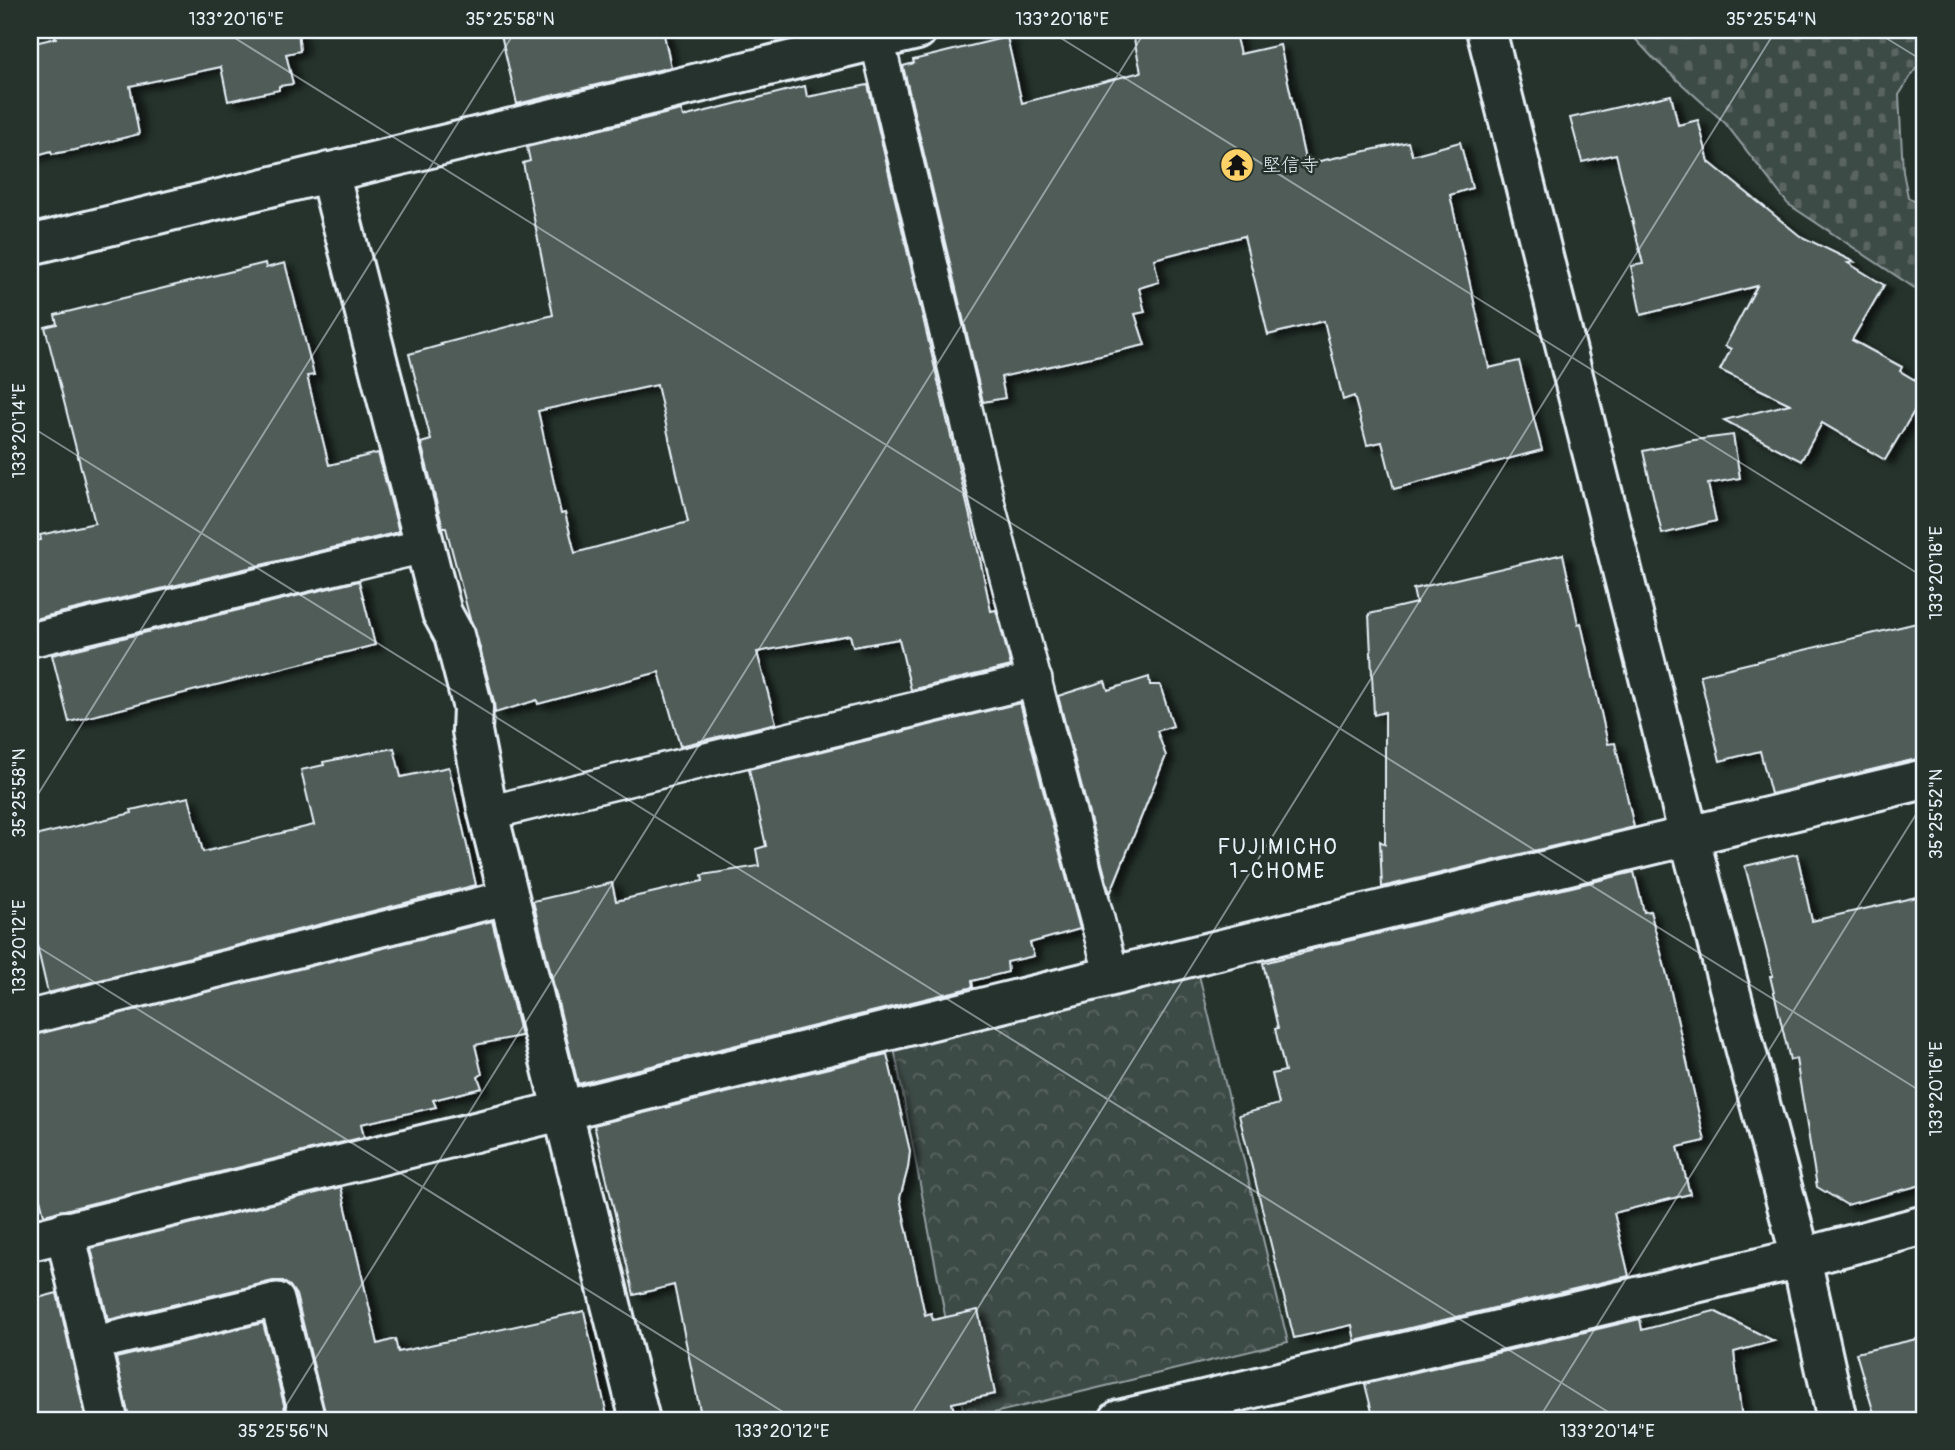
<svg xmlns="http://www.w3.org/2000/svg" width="1955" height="1450" viewBox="0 0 1955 1450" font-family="Pangolin,'Klee One',sans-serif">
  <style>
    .forest { fill: url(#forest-crowns); stroke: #939ea0; stroke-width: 2 }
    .cemetery { fill: url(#cemetery-stones); stroke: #939ea0; stroke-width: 2 }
    .building { fill: #505c59; stroke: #e8f1f8; stroke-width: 2; fill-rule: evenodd; filter: url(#shadow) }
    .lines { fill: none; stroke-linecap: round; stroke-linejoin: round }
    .lane-casing { stroke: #e8f1f8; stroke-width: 38 }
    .street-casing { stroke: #e8f1f8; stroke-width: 44 }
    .secondary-casing { stroke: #e8f1f8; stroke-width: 44 }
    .lane { stroke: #26332d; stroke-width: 33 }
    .street { stroke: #26332d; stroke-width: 38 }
    .secondary { stroke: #26332d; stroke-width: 38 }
    .ticks { fill: none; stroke: #e8f1f8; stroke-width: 2; stroke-opacity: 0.45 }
    .labels { text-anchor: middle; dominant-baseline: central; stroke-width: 5; stroke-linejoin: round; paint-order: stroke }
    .poi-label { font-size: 19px; fill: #e8f1f8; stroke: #26332d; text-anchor: start }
    .neighbourhood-label { font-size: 21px; letter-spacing: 2px; fill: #e8f1f8; stroke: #26332d }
    .neatline { fill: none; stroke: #e8f1f8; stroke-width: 2.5 }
    .ticks-label { font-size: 18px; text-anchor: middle; fill: #e8f1f8 }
  </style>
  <defs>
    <pattern id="forest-crowns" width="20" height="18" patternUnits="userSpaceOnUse" patternTransform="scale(1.75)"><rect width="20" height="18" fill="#3e4b47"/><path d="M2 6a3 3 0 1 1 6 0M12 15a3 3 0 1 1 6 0" fill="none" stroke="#5a6562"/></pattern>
    <pattern id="cemetery-stones" width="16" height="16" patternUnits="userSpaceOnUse" patternTransform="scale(1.75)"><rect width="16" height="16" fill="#3e4b47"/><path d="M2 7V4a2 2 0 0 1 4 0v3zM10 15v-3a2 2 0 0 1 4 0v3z" fill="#5a6562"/></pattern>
    <filter id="shadow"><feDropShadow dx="8" dy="4.5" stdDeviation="3.5" flood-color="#0009"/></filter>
  </defs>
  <rect width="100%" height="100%" fill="#26332d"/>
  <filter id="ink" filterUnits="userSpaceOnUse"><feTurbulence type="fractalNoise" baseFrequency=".0143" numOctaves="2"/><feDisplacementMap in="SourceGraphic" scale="14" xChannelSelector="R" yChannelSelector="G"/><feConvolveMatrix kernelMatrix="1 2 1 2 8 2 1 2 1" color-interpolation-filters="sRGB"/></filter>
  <g filter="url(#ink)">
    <polygon class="forest" points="1199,975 1288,1342 965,1420 894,1048"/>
    <polygon class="cemetery" points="1627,30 1925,30 1925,54 1899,95 1903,172 1908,197 1925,208 1925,295 1788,204 1725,123 1653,58"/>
    <g class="building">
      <polygon points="54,30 298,30 300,51 286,54 293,84 279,86 279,90 228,101 221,67 130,86 139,134 75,150 52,154 51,151 30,157 30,44 56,38"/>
      <polygon points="500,30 663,30 671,67 517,104"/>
      <polygon points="1132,30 1234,30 1240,54 1280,45 1306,164 1408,142 1412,155 1460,142 1472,188 1450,195 1489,368 1519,361 1542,450 1394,489 1382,442 1367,445 1354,396 1343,400 1324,321 1268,335 1244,236 1154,259 1159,282 1139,288 1145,312 1135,314 1145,345 1001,377 1005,398 983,402 903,66 914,63 913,60 1007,37 1022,103 1141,72"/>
      <path d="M868 85 980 559 991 611 996 610 1011 666 911 690 899 639 853 647 850 635 757 652 776 723 680 746 659 672 538 704 537 700 495 713 494 702 475 629 470 619 446 528H443L421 443 431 440 409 354 442 345 441 344 553 315 523 163 530 161 527 147 681 110 683 117 805 86 807 97ZM657 385 688 522 575 553 565 513 561 514 538 411Z"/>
      <polygon points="1671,95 1678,125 1698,120 1709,162 1800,236 1854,262 1848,263 1884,285 1852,340 1902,367 1900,371 1925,386 1925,393 1885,460 1822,423 1801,461 1724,420 1790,404 1720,370 1731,349 1725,346 1757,286 1641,315 1631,266 1643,264 1616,154 1582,162 1570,118"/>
      <polygon points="265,263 266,268 285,263 314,375 307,376 329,465 378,453 399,532 30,620 30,542 41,540 40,535 95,523 45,327 57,324 55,315"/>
      <polygon points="1733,435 1740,478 1708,484 1716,521 1662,534 1643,451 1694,440"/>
      <polygon points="1563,554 1578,624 1581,623 1608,744 1615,743 1634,827 1382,887 1380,841 1385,844 1385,712 1374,715 1369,614 1416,603 1413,589"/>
      <polygon points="359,581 375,645 69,722 52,655"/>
      <polygon points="1925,621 1925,757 1771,794 1760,751 1720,761 1700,675"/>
      <polygon points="1149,677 1150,685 1160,685 1173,726 1157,731 1166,756 1110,894 1058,696 1105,681 1108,690"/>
      <polygon points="1020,703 1080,929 1030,943 1034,956 1007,962 1008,972 972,981 973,987 578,1084 533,901 612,883 616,901 703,881 702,875 759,866 756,849 766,846 749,769"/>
      <polygon points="394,748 401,777 449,767 476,885 48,993 30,916 30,837 132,813 131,810 189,797 203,852 314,825 301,770 324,765 323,762"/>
      <polygon points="1797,854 1812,921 1925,895 1925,1184 1847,1205 1817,1187 1796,1059 1790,1060 1770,976 1773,976 1745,866"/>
      <polygon points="1634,872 1644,912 1650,911 1668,979 1705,1141 1678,1147 1690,1194 1614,1213 1629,1276 1355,1341 1352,1325 1294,1338 1239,1115 1279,1104 1272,1074 1285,1071 1275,1029 1278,1028 1263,963 1311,951 1310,950"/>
      <polygon points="492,921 521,1036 475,1045 482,1074 478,1077 482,1088 433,1100 436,1107 361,1124 364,1137 44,1215 30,1158 30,1036"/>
      <polygon points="887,1054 910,1151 908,1168 900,1198 925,1315 931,1313 933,1320 978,1310 995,1394 952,1403 956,1420 702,1420 674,1285 634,1295 594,1125"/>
      <polygon points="341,1187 378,1344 395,1339 398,1352 584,1311 608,1420 544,1420 542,1413 516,1420 327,1420 296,1295 290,1286 282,1281 273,1281 108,1320 91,1248"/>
      <polygon points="57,1293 86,1420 30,1420 30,1300"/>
      <polygon points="1714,1311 1774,1341 1734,1352 1742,1420 1374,1420 1365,1384 1640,1319 1642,1330"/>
      <polygon points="263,1323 288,1420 129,1420 116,1358"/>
      <polygon points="1925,1337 1925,1420 1876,1420 1856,1353"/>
    </g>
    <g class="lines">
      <g class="lane-casing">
        <g id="lane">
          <polyline points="877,40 988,505 1112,976"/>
          <polyline points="30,640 424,546"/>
          <polyline points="488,813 1035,680"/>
          <polyline points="30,1017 509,897"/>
          <polyline points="91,1344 277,1300 308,1420"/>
        </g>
      </g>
      <g class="street-casing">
        <g id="street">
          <polyline points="329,172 442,613 454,635 473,708 472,731 488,813 640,1420"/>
          <polyline points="30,245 917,30"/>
          <polyline points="65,1231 108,1420"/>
          <polyline points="30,1241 1365,914 1925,779"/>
          <polyline points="1119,1420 1801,1258 1925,1225"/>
        </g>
      </g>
      <g class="secondary-casing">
        <polyline id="secondary" points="1486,30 1689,836 1801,1258 1837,1420"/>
      </g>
      <use href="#lane" class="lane"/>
      <use href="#street" class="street"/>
      <use href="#secondary" class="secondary"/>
    </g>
  </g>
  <path class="ticks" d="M222 30 1925 1094M1048 30 1925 578M1873 30 1925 62M30 426 1621 1420M30 807 516 30M30 942 796 1420M277 1420 1146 30M908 1420 1776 30M1538 1420 1925 800"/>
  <defs>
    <g id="temple-disc" transform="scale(1.75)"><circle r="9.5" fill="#ffd166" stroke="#26332d"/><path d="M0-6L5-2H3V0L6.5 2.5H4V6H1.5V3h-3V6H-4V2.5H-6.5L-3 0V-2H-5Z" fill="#111"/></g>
  </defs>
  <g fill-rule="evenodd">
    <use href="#temple-disc" x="1237" y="165"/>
  </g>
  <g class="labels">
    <g class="poi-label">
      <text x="1262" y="165">堅信寺</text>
    </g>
    <g class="neighbourhood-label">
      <text x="1278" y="847">FUJIMICHO<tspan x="1278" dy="24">1-CHOME</tspan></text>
    </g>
  </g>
  <rect width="1955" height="1450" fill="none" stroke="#26332d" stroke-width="77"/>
  <rect x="38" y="38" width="1878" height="1374" class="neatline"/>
  <g class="ticks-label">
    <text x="236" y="25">133°20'16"E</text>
    <text x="510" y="25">35°25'58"N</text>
    <text x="1062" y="25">133°20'18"E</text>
    <text x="1771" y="25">35°25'54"N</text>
    <text transform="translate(19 431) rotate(-90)" y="6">133°20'14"E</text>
    <text transform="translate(1936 573) rotate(-90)" y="6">133°20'18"E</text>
    <text transform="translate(19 793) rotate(-90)" y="6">35°25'58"N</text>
    <text transform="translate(1936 814) rotate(-90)" y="6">35°25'52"N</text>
    <text transform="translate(19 947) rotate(-90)" y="6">133°20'12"E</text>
    <text transform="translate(1936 1089) rotate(-90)" y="6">133°20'16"E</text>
    <text x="283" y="1437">35°25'56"N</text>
    <text x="782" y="1437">133°20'12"E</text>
    <text x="1607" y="1437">133°20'14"E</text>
  </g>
</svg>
